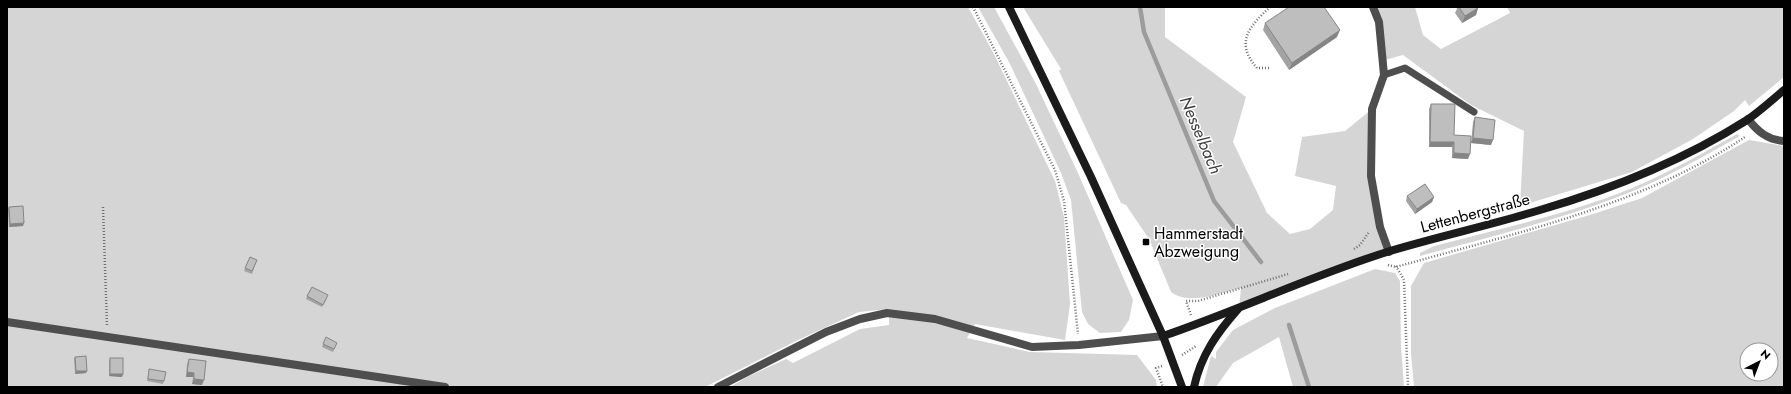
<svg xmlns="http://www.w3.org/2000/svg" width="1791" height="394" viewBox="0 0 1791 394" font-family="Jost,sans-serif">
  <style>
    .green { fill: #d5d5d5; fill-rule: evenodd }
    .lines { fill: none; stroke-linecap: round; stroke-linejoin: round }
    .stream { stroke: #9c9c9c; stroke-width: 4.5 }
    .path { stroke: #707070; stroke-width: 2.5; stroke-dasharray: 1 2; stroke-linecap: butt }
    .lane { stroke: #4e4e4e; stroke-width: 7 }
    .street { stroke: #4e4e4e; stroke-width: 8 }
    .secondary { stroke: #1b1b1b; stroke-width: 8 }
    .wall { fill: #a3a3a3 }
    .shaded-wall { fill: #858585 }
    .building { fill: #bebebe; stroke: #858585 }
    .poi-dot { fill: #000; stroke: #fff; stroke-width: 1.5 }
    .labels { text-anchor: middle; dominant-baseline: central; stroke-width: 3; stroke-linejoin: round; paint-order: stroke }
    .street-label { font-size: 16px; fill: #000; stroke: #fff }
    .poi-label { font-size: 16px; fill: #000; stroke: #fff; text-anchor: start }
    .water-label { font-size: 17px; font-style: italic; fill: #3d3d3d; stroke: #fff }
  </style>
  <rect width="100%" height="100%" fill="#fff"/>
  <g class="green">
    <polygon points="7,7 968,7 994,54 1055,181 1064,217 1070,304 1065,340 975,324 967,338 1030,352 1137,355 1156,380 1157,387 730,387 747,377 786,359 793,363 860,329 889,325 889,309 859,312 796,341 705,387 7,387"/>
    <polygon points="978,7 994,7 1036,84 1078,173 1133,300 1129,320 1121,332 1100,333 1088,324 1082,312 1071,200 1061,173 1010,64"/>
    <path d="M1023 7H1165V37L1246 97 1233 142 1267 213 1290 234 1310 229 1333 210 1336 186 1295 176 1302 137 1345 131 1372 109 1371 176 1389 252 1239 308 1241 288C1219 293 1190 306 1171 292L1149 239 1126 205 1121 203 1059 71 1061 69Z"/>
    <polygon points="1373,7 1415,7 1423,35 1441,49 1510,13 1507,7 1784,7 1784,77 1749,106 1745,100 1734,111 1693,139 1632,172 1520,206 1524,131 1471,105 1403,55 1385,60"/>
    <path d="M1737 134 1740 136C1699 159 1659 182 1615 198 1552 222 1485 238 1420 256V253L1434 246C1500 229 1569 214 1632 188 1668 173 1703 153 1737 134Z"/>
    <path d="M1749 140 1784 146V387H1414L1411 354V286L1424 263 1590 215 1642 198ZM1747 350H1771V374H1747Z"/>
    <polygon points="1375,269 1395,273 1400,281 1401,346 1404,387 1293,387 1279,337 1233,363 1216,387 1203,387 1211,356 1216,359 1216,352 1233,330 1275,308"/>
  </g>
  <g class="lines">
    <g class="stream">
      <polyline points="1140,7 1144,32 1214,201 1261,262"/>
      <polyline points="1289,325 1309,387"/>
    </g>
    <g class="path">
      <polyline points="973,7 1055,170 1064,201 1078,334"/>
      <path d="M1269 68H1257C1234 42 1250 26 1270 7"/>
      <polyline points="103,207 107,326"/>
      <polyline points="1354,249 1360,245 1369,232"/>
      <path d="M1388 265 1396 267C1515 233 1641 206 1745 137"/>
      <polyline points="1396,266 1404,280 1408,387"/>
      <polyline points="1191,315 1186,301 1198,301 1288,274"/>
      <polyline points="1182,355 1196,346"/>
      <polyline points="1162,366 1156,368 1163,387"/>
    </g>
    <polyline class="lane" points="1384,75 1405,68 1474,112"/>
    <g class="street">
      <polyline points="1373,7 1379,22 1384,75 1372,109 1371,176 1380,227 1389,252"/>
      <path d="M1748 119C1758 132 1768 140 1784 141"/>
      <polyline points="7,322 445,387"/>
      <polyline points="718,387 826,332 860,319 887,313 935,319 1032,347 1079,345 1163,336"/>
    </g>
    <g class="secondary">
      <polyline points="1009,7 1091,177 1163,336 1182,387"/>
      <path d="M1163 336C1239 310 1313 275 1390 251 1440 236 1491 225 1540 210 1612 189 1684 160 1747 120 1760 111 1772 100 1784 90"/>
      <path d="M1194 387C1201 355 1217 333 1238 309"/>
    </g>
  </g>
  <g class="wall">
    <polygon points="1456,7 1478,7 1476,15 1462,23 1455,13 1457,9"/>
    <polygon points="1265,23 1337,37 1289,70 1263,30"/>
    <polygon points="1431,104 1454,135 1468,159 1452,158 1452,147 1429,147 1429,109"/>
    <polygon points="1475,117 1491,145 1471,143 1473,122"/>
    <polygon points="1407,196 1434,197 1432,202 1415,214 1406,201"/>
    <polygon points="9,207 23,226 9,227 8,209"/>
    <polygon points="250,257 257,260 252,274 244,271"/>
    <polygon points="307,296 327,298 322,307 306,299"/>
    <polygon points="337,343 333,352 322,347 323,344"/>
    <polygon points="75,357 87,371 86,373 75,374 74,359"/>
    <polygon points="110,358 123,374 122,377 109,376 109,361"/>
    <polygon points="189,359 202,385 192,384 193,377 186,377 187,364"/>
    <polygon points="149,369 164,381 163,384 147,381"/>
  </g>
  <g class="shaded-wall">
    <polygon points="1478,8 1476,15 1462,23 1465,16"/>
    <polygon points="1340,30 1337,37 1289,70 1292,63"/>
    <polygon points="1473,138 1493,140 1491,145 1471,143"/>
    <polygon points="1430,142 1454,142 1452,147 1429,147"/>
    <polygon points="1454,153 1470,154 1468,159 1452,158"/>
    <polygon points="1434,197 1432,202 1415,214 1417,209"/>
    <polygon points="24,223 23,226 9,227 10,224"/>
    <polygon points="76,371 87,371 86,373 75,374"/>
    <polygon points="187,372 194,373 193,377 186,377"/>
    <polygon points="110,374 123,374 122,377 109,376"/>
    <polygon points="194,379 204,380 202,385 192,384"/>
  </g>
  <g class="building">
    <polygon points="1289,7 1324,7 1340,30 1292,63 1265,23"/>
    <polygon points="1459,7 1478,7 1478,8 1465,16"/>
    <polygon points="1431,104 1455,104 1454,135 1471,136 1470,154 1454,153 1454,142 1430,142"/>
    <polygon points="1475,117 1495,120 1493,140 1473,138"/>
    <polygon points="1425,184 1434,197 1417,209 1407,196"/>
    <polygon points="23,206 24,223 10,224 9,207"/>
    <polygon points="250,257 257,260 252,271 245,268"/>
    <polygon points="312,287 328,295 323,305 307,296"/>
    <polygon points="326,337 337,343 334,349 323,344"/>
    <polygon points="86,356 87,371 76,371 75,357"/>
    <rect x="110" y="358" width="13" height="16"/>
    <polygon points="189,359 206,361 204,380 194,379 194,373 187,372"/>
    <polygon points="149,369 166,372 164,381 148,379"/>
  </g>
  <rect class="poi-dot" x="1142" y="238" width="8" height="8" rx="2"/>
  <g class="labels">
    <g class="street-label">
      <text transform="translate(1475 213) rotate(-15)">Lettenbergstraße</text>
    </g>
    <g class="poi-label">
      <text x="1154" y="233">Hammerstadt<tspan x="1154" dy="18">Abzweigung</tspan></text>
    </g>
    <g class="water-label">
      <text transform="translate(1201 135) rotate(67)">Nesselbach</text>
    </g>
  </g>
  <rect width="1791" height="394" fill="none" stroke="#000000" stroke-width="16"/>
  <g transform="translate(1759 362) rotate(42)"><circle r="19" fill="#ffffff" stroke="#999999"/>
  <path d="M0-3L7 15L0 10L-7 15Z" fill="#000000"/>
  <text y="-6" font-size="11" font-weight="bold" text-anchor="middle" fill="#000000">N</text>
  </g>
</svg>
